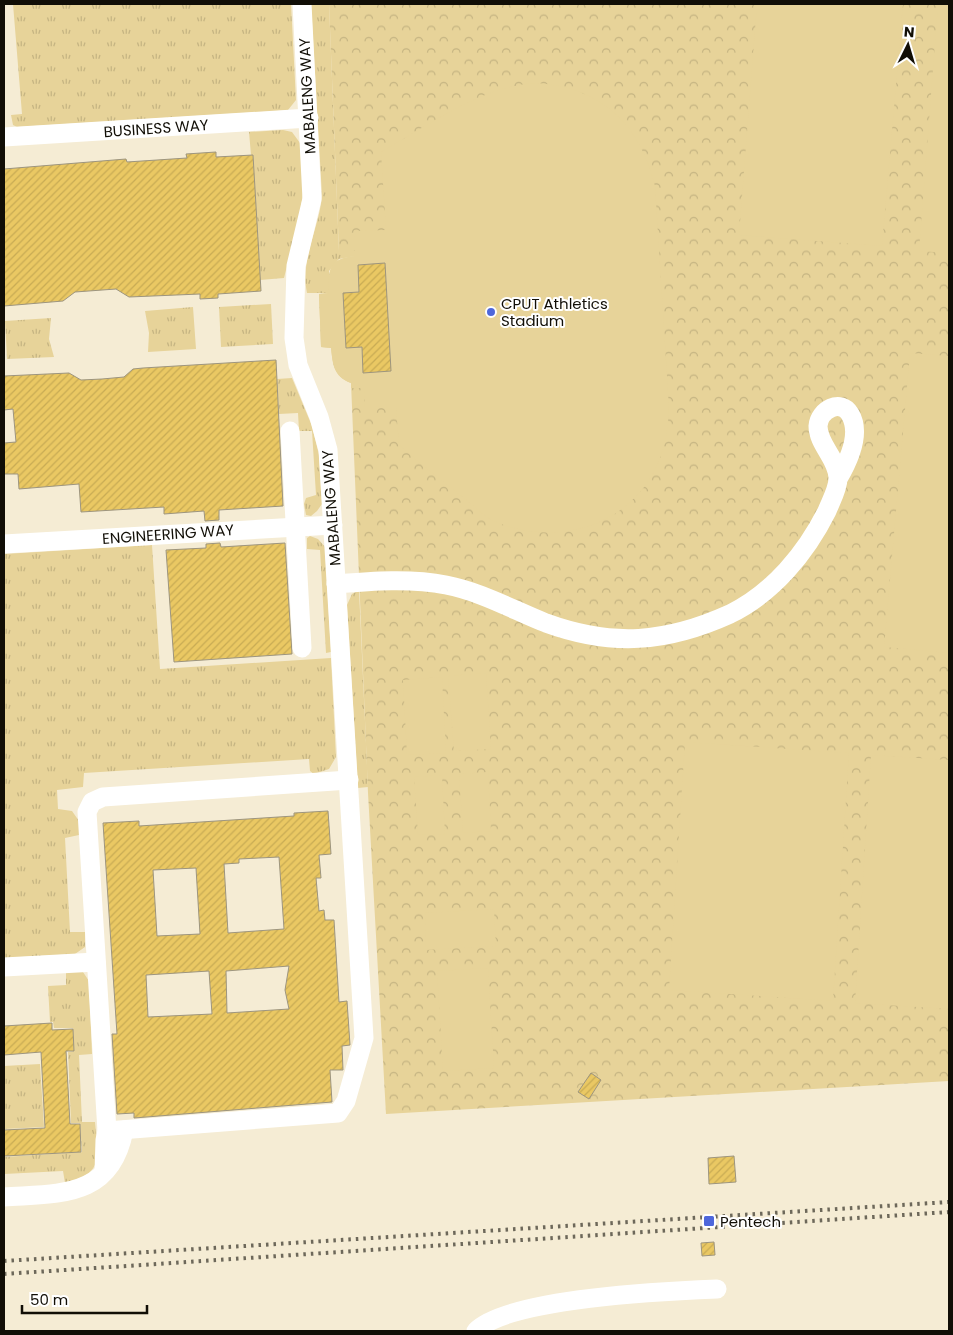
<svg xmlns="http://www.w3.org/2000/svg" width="953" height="1335" viewBox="0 0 953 1335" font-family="Poppins,sans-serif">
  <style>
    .grass { fill: url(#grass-tufts) }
    .park { fill: url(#park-crowns) }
    .pitch { fill: #e7d399 }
    .building { fill: url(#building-hatch); stroke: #9d957f; fill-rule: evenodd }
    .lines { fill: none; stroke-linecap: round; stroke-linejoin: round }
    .minor { stroke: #fff; stroke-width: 19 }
    .rail { stroke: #6d685a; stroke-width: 4; stroke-dasharray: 2.5 5; stroke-linecap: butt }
    .poi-dot { fill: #4e67db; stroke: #fff; stroke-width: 2 }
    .labels { text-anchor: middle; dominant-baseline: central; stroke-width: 4; stroke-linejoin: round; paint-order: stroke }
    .street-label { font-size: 15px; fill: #110e06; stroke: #fff }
    .poi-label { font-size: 15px; fill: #110e06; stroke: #fff; text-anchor: start }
  </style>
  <defs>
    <pattern id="grass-tufts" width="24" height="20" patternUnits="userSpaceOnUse" patternTransform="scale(1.25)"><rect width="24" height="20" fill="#e7d399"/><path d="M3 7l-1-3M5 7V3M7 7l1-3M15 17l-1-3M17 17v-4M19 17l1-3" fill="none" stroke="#c5b482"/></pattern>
    <pattern id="park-crowns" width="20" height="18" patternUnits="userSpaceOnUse" patternTransform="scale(1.25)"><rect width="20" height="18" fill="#e7d399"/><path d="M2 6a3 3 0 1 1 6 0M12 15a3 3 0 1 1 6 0" fill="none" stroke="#c5b482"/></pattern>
    <pattern id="building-hatch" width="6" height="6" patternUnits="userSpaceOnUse" patternTransform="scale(1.25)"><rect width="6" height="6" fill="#eac863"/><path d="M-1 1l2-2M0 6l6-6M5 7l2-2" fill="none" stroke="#c8ab54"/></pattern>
  </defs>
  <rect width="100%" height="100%" fill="#f5ecd4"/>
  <g class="grass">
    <polygon points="13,4 291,4 296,100 288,110 277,111 17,127 13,125 11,115 22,114"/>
    <path d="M311 4H329L339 251H355V256L339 259 329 271V293H307C300 259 319 229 322 196Z"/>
    <polygon points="283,130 292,132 300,143 303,193 300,214 284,278 260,280 253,155 251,155 249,132"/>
    <polygon points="271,304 273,344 221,347 219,307"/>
    <polygon points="193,307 196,349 148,352 149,333 145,311"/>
    <polygon points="51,318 49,339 54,357 7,359 5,321"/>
    <polygon points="292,378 312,426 319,455 322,504 317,511 311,516 306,515 304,504 306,498 316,495 312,431 299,431 298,413 279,414 277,379"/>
    <polygon points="310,536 318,539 325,547 331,652 326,653 320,550 307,549 307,538"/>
    <polygon points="152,545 160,669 331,658 336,757 329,769 314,774 310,771 309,759 84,773 83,787 57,790 58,809 72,811 79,821 79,835 65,838 70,932 85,932 85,947 75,954 4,958 4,554"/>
    <polygon points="359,590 368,787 358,788 347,605 352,594"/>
    <path d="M78 970 83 972 89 981 92 1054 79 1055 82 1122H95C98 1157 105 1173 65 1183L63 1171 4 1174V1157L82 1152 80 1123H71L68 1052 74 1051 73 1028H54L53 1022H50L48 986 66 985V972Z"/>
    <polygon points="40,1064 44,1127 4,1129 4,1066"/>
  </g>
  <path class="park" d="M329 4H949V1081L386 1114 368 793 351 383C334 376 333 365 331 348L321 347 319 294 329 293C328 270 329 259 355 256V251H339Z"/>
  <g class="pitch">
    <polygon points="757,4 903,4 882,246 739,235"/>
    <polygon points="938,4 949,4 949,253 919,251"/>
    <path d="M537 83C602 88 640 124 655 186L669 408C668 430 665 450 655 470 624 529 553 547 494 521 483 516 473 505 464 498 442 481 420 463 399 445L396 408H365L364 388H351V383C333 376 333 365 331 348L321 347 319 294 329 293C328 269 329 259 355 256L354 231 386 230 381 152C430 125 480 86 537 83Z"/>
    <polygon points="910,353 949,356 949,653 884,647"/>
    <polygon points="486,673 491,749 454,751 448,676"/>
    <polygon points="442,677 446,753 407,755 403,680"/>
    <polygon points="685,742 849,753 833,1001 669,990"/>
    <polygon points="871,755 949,760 949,1009 855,1003"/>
    <polygon points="488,772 491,831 463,833 459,774"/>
    <polygon points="442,775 445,834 418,835 414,777"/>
    <polygon points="494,909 496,946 426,950 425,913"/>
    <polygon points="488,968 494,1068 443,1071 437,971"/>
  </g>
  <g class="building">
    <polygon points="216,152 216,157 253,155 261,291 218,294 218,298 200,299 200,294 129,297 116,289 75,292 63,301 4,306 4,169 126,159 127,162 187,158 186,154"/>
    <polygon points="385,263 391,371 363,373 362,347 346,348 343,293 359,292 358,265"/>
    <polygon points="276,360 283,506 219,510 219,520 205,521 204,511 164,514 164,507 81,512 79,484 19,489 18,474 4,474 4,443 16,442 13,409 4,410 4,376 69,373 81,380 102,379 124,377 133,369 143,368"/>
    <polygon points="220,543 221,547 285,543 292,654 174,662 166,550 206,548 206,544"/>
    <path d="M328 811 331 854 319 855 321 878H316L319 911 324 910 325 920H334L339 1002 347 1001 350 1045 342 1046 343 1070H330L332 1102 134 1118V1113L117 1114 112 1034H117L103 823 139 821V826L294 816V813ZM279 857 284 929 228 933 224 864 239 863V859ZM196 868 200 934 157 936 153 870ZM289 966 285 990 289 1009 227 1013 226 971ZM209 971 212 1014 148 1017 146 975Z"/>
    <polygon points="52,1023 52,1030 73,1029 74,1051 66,1051 70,1124 80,1124 81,1152 4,1156 4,1130 45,1128 41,1052 4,1055 4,1026"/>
    <polygon points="591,1073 601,1080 589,1099 578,1092"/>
    <polygon points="734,1156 736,1182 709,1184 708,1158"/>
    <polygon points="714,1242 715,1255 702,1256 701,1243"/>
  </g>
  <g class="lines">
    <g class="minor">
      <polyline points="4,137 309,118"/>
      <polyline points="290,431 302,648"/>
      <polyline points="4,544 333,525"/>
      <path d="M336 584C372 581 411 578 446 585 482 592 513 610 546 623 612 647 666 643 730 614 773 593 806 553 827 511 831 501 838 489 838 478 838 459 818 445 818 426 819 410 841 398 850 414 862 434 848 462 838 479"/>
      <polyline points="4,967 96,962"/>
      <polyline points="107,1131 338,1113 346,1101 364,1038 328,450 319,417 298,365 294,338 296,266 312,199 302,4"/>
      <polyline points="104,1172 105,1140 107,1131 87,812 92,802 103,797 349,780"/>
      <path d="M4 1197C59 1193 111 1199 124 1130"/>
      <path d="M476 1331C508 1298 667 1291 717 1289"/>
    </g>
    <g class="rail">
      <polyline points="4,1261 949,1202"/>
      <polyline points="4,1274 949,1212"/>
    </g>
  </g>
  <g class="poi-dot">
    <circle cx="491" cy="312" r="5"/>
    <rect x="703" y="1215" width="12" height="12" rx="2.5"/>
  </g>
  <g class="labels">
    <g class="street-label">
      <text transform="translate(307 96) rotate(-93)">MABALENG WAY</text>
      <text transform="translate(156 128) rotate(-4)">BUSINESS WAY</text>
      <text transform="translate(331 508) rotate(-94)">MABALENG WAY</text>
      <text transform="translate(168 534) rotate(-4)">ENGINEERING WAY</text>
    </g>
    <g class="poi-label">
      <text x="501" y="303">CPUT Athletics<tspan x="501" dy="17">Stadium</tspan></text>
      <text x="720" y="1221">Pentech</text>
    </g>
  </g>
  <rect width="953" height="1335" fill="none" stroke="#110e06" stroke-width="10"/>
  <g transform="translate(908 45) rotate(5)" stroke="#ffffff" stroke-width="4" paint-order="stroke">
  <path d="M0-4L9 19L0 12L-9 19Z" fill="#110e06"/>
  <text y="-8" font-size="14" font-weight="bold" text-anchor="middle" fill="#110e06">N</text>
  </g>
  <path d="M22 1305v8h125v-8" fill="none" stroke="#110e06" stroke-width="2.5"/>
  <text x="30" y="1305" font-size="15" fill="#110e06" stroke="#ffffff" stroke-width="4" paint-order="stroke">50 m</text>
</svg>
